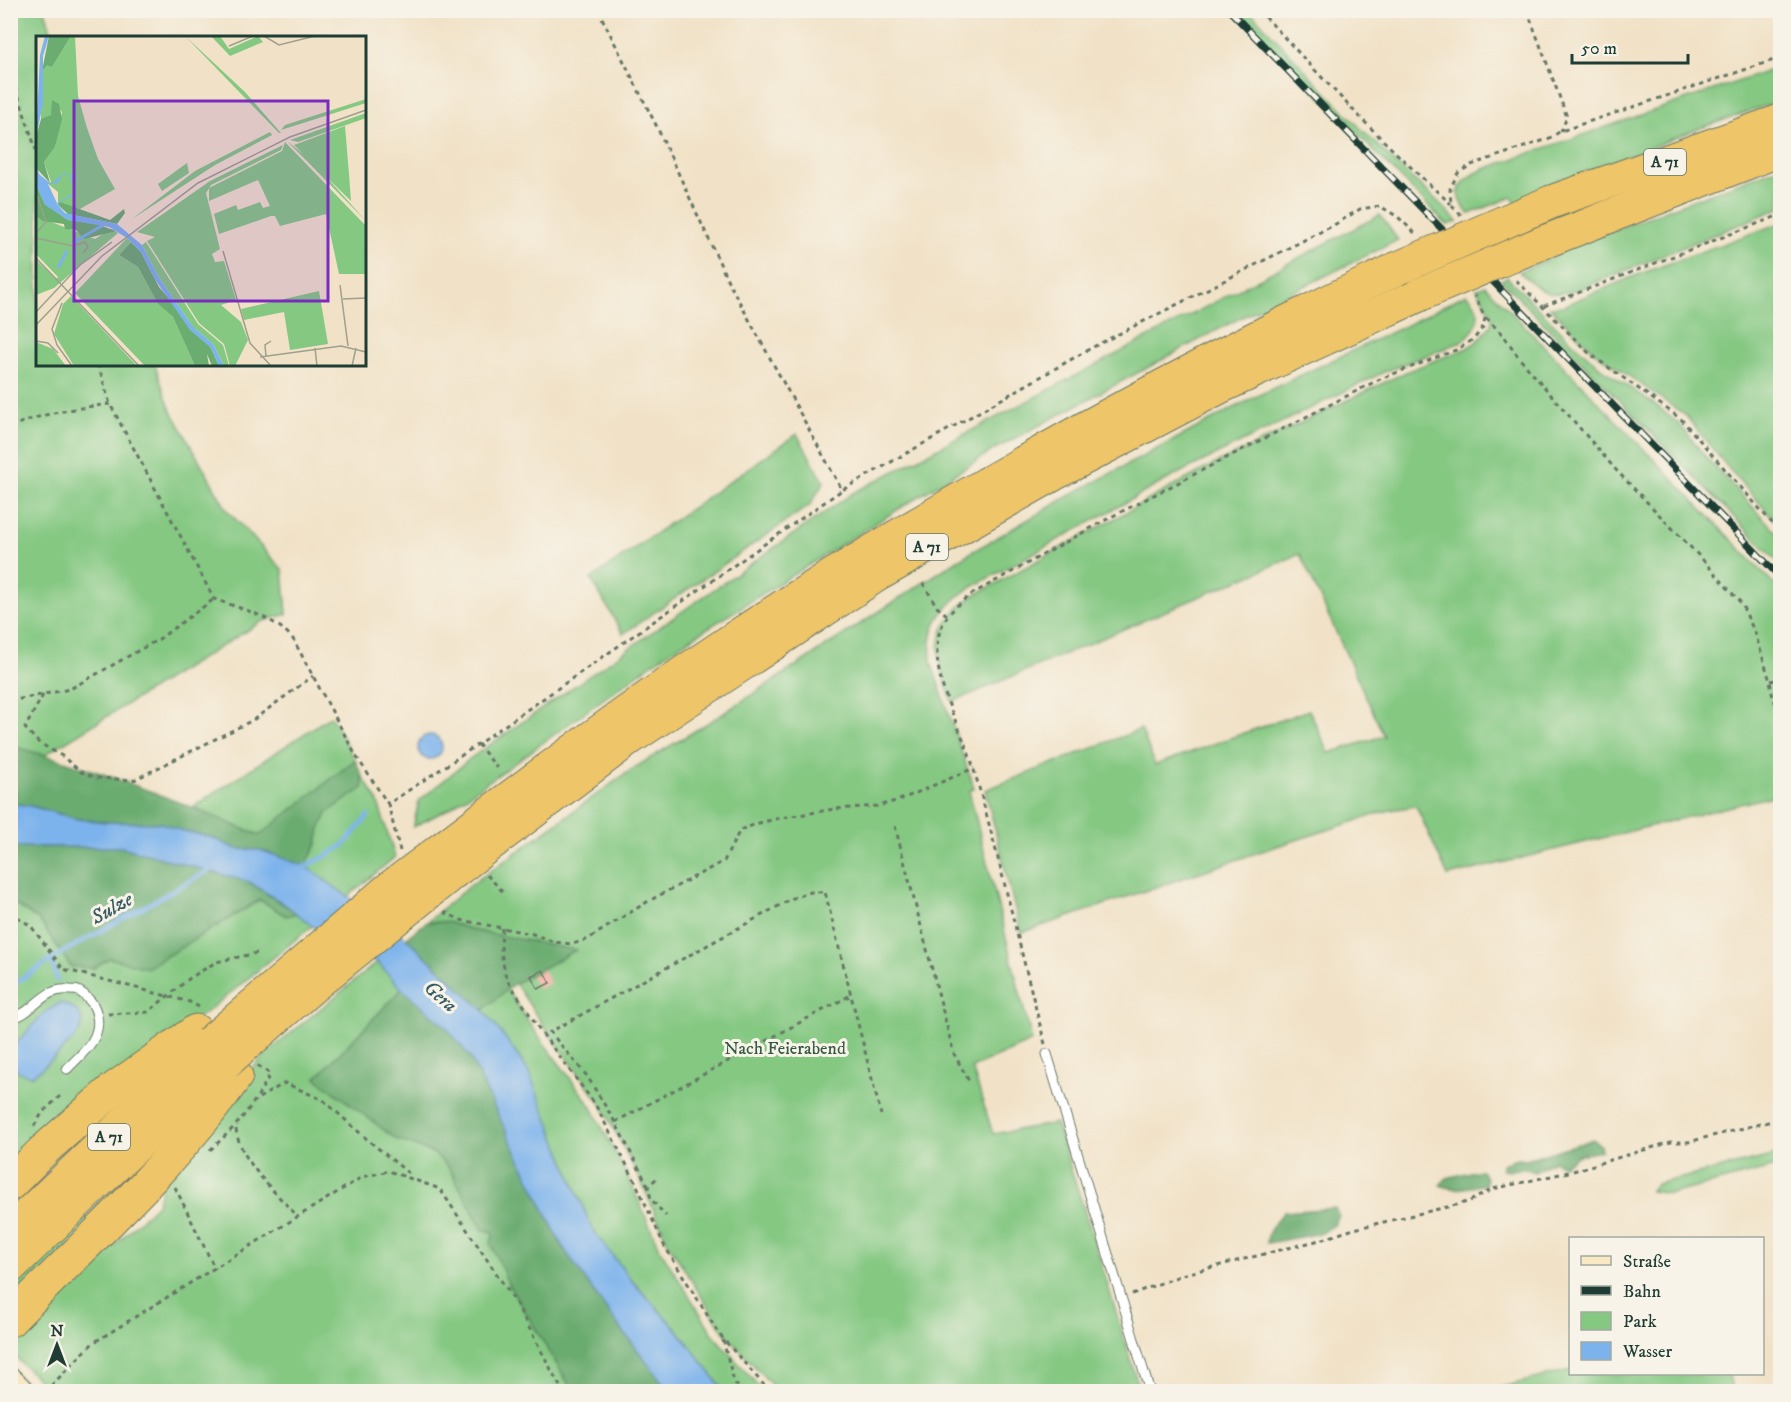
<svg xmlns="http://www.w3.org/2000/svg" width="1791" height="1402" viewBox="0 0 1791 1402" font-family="'IM FELL DW Pica',serif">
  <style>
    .green { fill: #84c882; stroke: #52825b; stroke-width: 1.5 }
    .forest { fill: #6bac70; stroke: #457452; stroke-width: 1.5 }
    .water { fill: #7db3ec; stroke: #4e7890; stroke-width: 1.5 }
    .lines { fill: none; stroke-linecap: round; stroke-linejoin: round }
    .stream { stroke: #7db3ec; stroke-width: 4.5 }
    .building { fill: #f6afa4 }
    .lane-casing { stroke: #687767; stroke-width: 11 }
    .secondary-casing { stroke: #687767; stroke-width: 28 }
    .highway-casing { stroke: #687767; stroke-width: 35 }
    .path { stroke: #687767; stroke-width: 3; stroke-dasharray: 4.5 4.5; stroke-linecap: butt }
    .lane { stroke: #fff; stroke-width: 9 }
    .secondary { stroke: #f8e8c3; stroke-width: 26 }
    .highway { stroke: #eec569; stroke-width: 33 }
    .rail-casing { stroke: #1f3d34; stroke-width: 7 }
    .rail { stroke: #f7f3e8; stroke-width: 4.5; stroke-dasharray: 14; stroke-linecap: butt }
    .highway-bridge-casing { stroke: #687767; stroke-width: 35; stroke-linecap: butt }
    .highway-bridge { stroke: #eec569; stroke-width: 33 }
    .labels { text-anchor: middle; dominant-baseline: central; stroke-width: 6; stroke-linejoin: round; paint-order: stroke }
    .shield { fill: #f7f3e8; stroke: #60746a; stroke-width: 1.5 }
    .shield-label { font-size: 16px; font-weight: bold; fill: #1f3d34 }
    .park-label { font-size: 18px; fill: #335944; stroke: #f7f3e8 }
    .water-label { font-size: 20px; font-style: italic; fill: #365a62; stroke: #f7f3e8 }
    .inset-river { fill: none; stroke: #7db3ec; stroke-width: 3 }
    .inset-road { fill: none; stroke: #9da08c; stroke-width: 1.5 }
    .view { fill: #7b2cbf; fill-opacity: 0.15; stroke: #7b2cbf; stroke-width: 3 }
    .inset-edge { fill: none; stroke: #1f3d34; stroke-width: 3 }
  </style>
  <rect width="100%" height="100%" fill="#f7f3e8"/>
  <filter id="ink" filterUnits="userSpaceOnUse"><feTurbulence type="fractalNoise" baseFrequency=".0167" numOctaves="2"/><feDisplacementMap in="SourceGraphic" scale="12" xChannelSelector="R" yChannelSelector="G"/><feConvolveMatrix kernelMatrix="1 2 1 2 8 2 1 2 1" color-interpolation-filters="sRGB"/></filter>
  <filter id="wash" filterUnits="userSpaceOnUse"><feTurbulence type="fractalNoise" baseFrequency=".008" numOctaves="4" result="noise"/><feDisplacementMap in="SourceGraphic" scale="24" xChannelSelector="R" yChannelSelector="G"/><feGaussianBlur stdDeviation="1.35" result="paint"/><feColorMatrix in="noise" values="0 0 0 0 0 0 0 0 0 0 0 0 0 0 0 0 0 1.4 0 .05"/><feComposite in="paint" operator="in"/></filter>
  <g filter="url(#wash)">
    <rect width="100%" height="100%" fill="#f1e2c7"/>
    <g class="green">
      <polygon points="45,10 53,37 38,38 38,364 155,365 169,406 227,510 283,570 287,614 261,622 44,755 11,746 10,11"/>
      <path d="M1236 11H1250C1296 61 1342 110 1390 158 1412 180 1438 198 1457 222L1447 225Z"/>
      <path d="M1780 67V101L1695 130 1571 179C1553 177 1558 182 1547 189 1538 195 1525 198 1515 202L1512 197 1469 214C1448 193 1462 179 1484 169Z"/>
      <path d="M1780 167V208L1577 290C1544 298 1544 292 1519 272L1558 255 1555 252Z"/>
      <polygon points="1380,215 1398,240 1240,318 995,449 663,656 501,773 448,809 413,827 419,801 472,757 853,493"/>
      <polygon points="1780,223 1780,526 1729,469 1686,416 1593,351 1550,307 1562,306 1637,275"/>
      <polygon points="1507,277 1567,337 1601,368 1657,406 1681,426 1704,455 1780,536 1780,564 1501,280"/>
      <path d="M1485 285 1780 590V799L1777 795 1448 876 1416 806 1390 810 1268 849 1021 933 985 790 1141 729 1155 765 1309 710 1329 753 1384 736 1300 554 952 702C936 657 928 629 971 597L1205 469 1408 371 1467 348 1478 341 1491 325 1492 316 1477 289Z"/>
      <path d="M1466 294C1486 310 1479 329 1461 342L1384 372 1183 471 965 591C938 612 928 627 931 662L974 788 969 791 1032 1041 972 1068 993 1134 1056 1123 1093 1237 1140 1391H777L723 1331 668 1243 640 1179 599 1101 545 1028 515 983 575 950 476 931 447 922H427L468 887 631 770 724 713 958 560 1074 493 1257 396 1411 323Z"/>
      <polygon points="797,434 824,482 810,505 623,634 591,579"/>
      <polygon points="331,716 355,760 260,835 225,823 193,807"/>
      <polygon points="362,776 377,799 395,857 347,897 305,866 317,844 320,828 328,812 363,788"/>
      <polygon points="260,900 286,916 297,913 312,926 223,999 11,1162 11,907 15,904 39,920 71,967 94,968 109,958 147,967"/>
      <polygon points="377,962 402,989 316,1078 396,1139 435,1154 449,1168 483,1229 491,1231 493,1236 491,1244 509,1285 573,1391 50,1391 11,1353 10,1346 157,1204 164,1178 240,1081 268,1052"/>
      <polygon points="506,988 537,1034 591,1106 631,1183 659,1248 715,1337 763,1391 724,1391 680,1333 632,1281 592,1229 528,1071 483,1010"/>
      <polygon points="202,1103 11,1308 11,1290"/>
      <polygon points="1780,1154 1780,1166 1671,1194 1650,1191 1657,1184"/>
      <polygon points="1570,1370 1570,1374 1729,1374 1732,1391 1486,1391"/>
    </g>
    <g class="forest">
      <path d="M11 746C72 761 132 784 191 807 214 816 236 827 260 835L355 760 362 776 363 788 328 812 320 828 317 844 305 866 260 850 237 849 210 837 183 831 161 823 106 822 77 819 28 805 11 804Z"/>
      <polygon points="11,847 121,847 249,882 297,913 286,916 260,900 147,968 109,958 94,968 71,967 39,920 15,904 11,907"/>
      <polygon points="427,922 447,922 476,931 576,950 515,983 483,1010 406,938"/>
      <polygon points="402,989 446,1027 470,1057 562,1246 603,1305 669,1391 573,1391 509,1285 491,1244 493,1236 491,1231 483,1230 449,1168 435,1154 396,1139 316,1078"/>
      <polygon points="1593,1139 1600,1145 1601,1151 1579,1155 1563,1165 1553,1161 1535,1172 1526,1169 1502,1170 1502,1164 1517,1159 1526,1160"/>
      <path d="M1474 1171H1481L1486 1178V1184C1470 1187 1457 1192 1440 1185L1447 1178Z"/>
      <path d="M1335 1208 1339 1216 1334 1225 1322 1233 1267 1243C1267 1230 1276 1221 1284 1212Z"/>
    </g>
    <g class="water">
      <circle cx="430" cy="747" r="12"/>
      <polygon points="11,804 27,805 77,819 106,822 161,823 183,831 210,837 237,849 260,850 305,866 406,938 483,1010 506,1039 528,1071 592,1229 632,1281 680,1333 724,1391 669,1391 603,1305 562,1246 470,1057 446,1027 402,989 377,962 312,926 286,905 249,882 121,847 11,847"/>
      <path d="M60 1003C73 1006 86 1014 80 1030 77 1039 41 1070 31 1076 15 1073 10 1065 11 1049L45 1012Z"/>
    </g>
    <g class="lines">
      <g class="stream">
        <polyline points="300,869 328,855 344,845 368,816"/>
        <polyline points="52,961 57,980"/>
        <polyline points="10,986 65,951 213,868"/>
      </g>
    </g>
    <g id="blocks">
      <polygon class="building" points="543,970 550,983 538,989 531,976"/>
    </g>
  </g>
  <g filter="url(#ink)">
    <use href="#blocks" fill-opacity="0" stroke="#687767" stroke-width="1.5"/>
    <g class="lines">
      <g class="lane-casing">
        <g id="lane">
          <path d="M10 1018C34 1015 42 986 70 990 76 990 78 990 83 994 91 1001 95 1005 97 1016 102 1039 81 1054 67 1069"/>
          <polyline points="1047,1054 1150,1392"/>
        </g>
      </g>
      <g class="secondary-casing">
        <polyline id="secondary" points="10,1381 21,1392"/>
      </g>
      <g class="highway-casing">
        <g id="highway">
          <polyline points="1518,216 1551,202 1780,121"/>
          <polyline points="1544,242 1780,150"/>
          <path d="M439 851C533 779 628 709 727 643 794 598 863 556 933 515 1083 426 1237 344 1396 269"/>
          <polyline points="455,871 629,739 877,575 1054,474 1222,386 1419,295"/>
          <polyline points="10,1184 43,1151 111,1091 196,1031"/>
          <polyline points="10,1231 209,1043"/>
          <polyline points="10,1267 197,1087 225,1063"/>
          <path d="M10 1320C88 1240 172 1167 236 1076"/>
        </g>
      </g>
      <g class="path">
        <polyline points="598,10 657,127 728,281 842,490 1093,347 1334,225 1360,209 1380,206 1398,217 1417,235"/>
        <path d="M1259 10C1321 77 1382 143 1451 204"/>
        <polyline points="1527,10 1567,117 1561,131"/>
        <polyline points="10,70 38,156"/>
        <polyline points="1461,215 1451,204 1450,189 1458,173 1471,165 1548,139 1561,131 1780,58"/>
        <polyline points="1516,280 1590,354 1681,419 1780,532"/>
        <polyline points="1544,306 1780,215"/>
        <polyline points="1486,318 1504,336 1520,359 1616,470 1702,559 1741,603 1755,633 1770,681 1773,698 1780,712"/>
        <path d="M98 364 110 404 214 599C241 609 274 616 293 639L356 756 388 804"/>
        <path d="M10 427C47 412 71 409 110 404"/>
        <polyline points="923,583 937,607 947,615"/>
        <polyline points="1771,681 1780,679"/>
        <polyline points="43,695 25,728 38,742 62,756 81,772 96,778 134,780 253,720 313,676"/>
        <polyline points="10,701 70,689 159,639 214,599"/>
        <polyline points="478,744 497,768"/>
        <polyline points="895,826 954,1054 970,1083"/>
        <polyline points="400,851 388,804 468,751 842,490"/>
        <polyline points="487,875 504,893"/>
        <polyline points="10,912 31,926 63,969 190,1002 199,1007"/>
        <polyline points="444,912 461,920 533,934 554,942 573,944 588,939 647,902 724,861 740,830 759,823 780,818 834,809 879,806 902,799 974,768"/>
        <polyline points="502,928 501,952 506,978 541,1032 595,1104 635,1181 664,1245 719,1334 770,1392"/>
        <polyline points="108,1014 148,1012 190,978 216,962 257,953"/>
        <path d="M1045 1044C1021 953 1000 860 974 770 963 730 936 691 937 648 938 622 952 608 972 594L1111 517 1380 379 1456 350 1474 339 1483 327 1485 318 1475 296"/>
        <polyline points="259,1098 285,1083 323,1100 369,1141 412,1176"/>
        <polyline points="615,1122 587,1076 550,1032 793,898 811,892 825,892 881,1115"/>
        <polyline points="34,1126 43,1112 60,1096"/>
        <path d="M236 1129C239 1160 276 1193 297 1216"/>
        <path d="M210 1150C238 1125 253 1107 270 1074L257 1065"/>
        <polyline points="656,1179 648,1186 651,1199 666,1216"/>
        <polyline points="648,1186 615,1122 851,995"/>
        <polyline points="175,1187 215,1269"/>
        <polyline points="1132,1294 1185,1274 1320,1240 1354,1229 1468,1202 1493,1189 1573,1171 1671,1142 1688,1142 1780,1119"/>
        <polyline points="723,1340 733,1378 735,1384 745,1392"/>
        <polyline points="45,1392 93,1343 362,1177 389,1171 440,1189 516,1303 563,1392"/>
      </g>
      <use href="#lane" class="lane"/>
      <use href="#secondary" class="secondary"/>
      <use href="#highway" class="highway"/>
      <g class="rail-casing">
        <polyline id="rail" points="1229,10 1780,577"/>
      </g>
      <use href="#rail" class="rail"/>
      <g class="highway-bridge-casing">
        <g id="highway-bridge">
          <polyline points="1396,269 1518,216"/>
          <polyline points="1419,295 1544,242"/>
          <polyline points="209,1043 391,887 439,851"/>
          <polyline points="225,1063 312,987 455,871"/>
        </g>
      </g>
      <use href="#highway-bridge" class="highway-bridge"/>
    </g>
  </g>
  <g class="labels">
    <g class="shield">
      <rect x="1644" y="149" width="42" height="26" rx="4.5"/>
      <rect x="906" y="534" width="42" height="26" rx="4.5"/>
      <rect x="88" y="1124" width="42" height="26" rx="4.5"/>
    </g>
    <g class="shield-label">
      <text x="1665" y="162">A 71</text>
      <text x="927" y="547">A 71</text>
      <text x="109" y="1137">A 71</text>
    </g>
    <g class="park-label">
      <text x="785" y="1049">Nach Feierabend</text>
    </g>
    <g class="water-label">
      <text transform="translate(112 909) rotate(-30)">Sulze</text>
      <text transform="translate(440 997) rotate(41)">Gera</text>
    </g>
  </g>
  <g transform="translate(36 36)">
    <rect width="330" height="330" fill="#f1e2c7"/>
    <path d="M35 0H39L42 60 51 92 62 123 79 153 44 173 22 169V156L11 147 15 146 8 126 19 111 26 76 22 71 12 83H5L6 35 11 28 16 31ZM149 0 209 56 245 97H243ZM175 0H184L193 13 222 0 227 6 194 20ZM330 63V67L245 94 249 89ZM330 77V82L262 106 254 104ZM309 90 313 138 315 165 258 109ZM234 96 236 99 179 129 96 183 159 135ZM251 105 277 126 330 185ZM249 106 330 190V238H303L290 178 244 190 239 180H235L183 198 178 178 200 169 202 174 224 166 227 172 234 170 222 144 173 165V152L246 115ZM247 109 245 114 175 149 170 157 184 213 176 218 179 226 188 225 200 264 185 269 205 286 212 304 199 330H194L188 308 163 287 111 205 119 201 101 196 174 145ZM151 127 153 137 126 155 122 148ZM0 180 59 203 75 193 82 197 18 252 0 259V224L20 243 22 241 0 218ZM91 202 95 206 83 219 102 231 122 268 137 281 159 330H109L39 257ZM110 206 162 288 187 309 193 330H188L177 308 157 291 122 240 106 209ZM283 255 292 308 254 314 248 276 208 284 205 273ZM35 260 101 330H38L18 298 27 268ZM0 306 17 313 30 330H0Z" fill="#84c882"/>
    <path d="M13 0H35L16 31 11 29 6 35ZM16 64 23 68 26 83 19 111 8 126 14 147 1 133 0 101 5 83 15 79ZM0 149 9 168 32 184 55 186 80 195 48 203 40 194 29 193 28 188 7 185 0 180ZM24 166 74 184 88 173 89 177 81 188 32 178 22 169ZM95 206 105 216 123 251 175 312 183 330H176L171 318 173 330H159L137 281 122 268 102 231 83 219Z" fill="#6bac70"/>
    <path d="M9 0H13L7 20V68L0 101 4 19ZM0 127 3 138 15 148 28 137 37 139 39 158 21 168 29 177 81 188 106 209 122 240 157 291 177 308 188 330H183L175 312 154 294 118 242 105 216 91 202 73 191 32 184 9 169 0 149ZM34 138 38 157 21 167 12 148 22 147 26 139Z" fill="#7db3ec" fill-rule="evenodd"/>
    <path class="inset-river" d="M36 207 69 188M22 232 31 215"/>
    <path class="inset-road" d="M228 0 243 9 279 0M193 10 217 0M0 156 10 186 0 197M0 202 37 210 49 206 52 211 47 217M187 215 214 307 235 330M0 222 103 330M304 249 312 310M307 263 330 262M26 267 16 293 21 309 36 330M0 276 44 229 76 206M0 289 66 220 162 147 254 101 330 74M0 305 12 307 22 317M279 312 281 330M230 320 229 309 235 305M224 321 305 310 330 316M316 330 320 312"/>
    <path class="view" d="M38 65H292V265H38Z"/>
    <rect width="330" height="330" class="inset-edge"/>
  </g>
  <rect width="1791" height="1402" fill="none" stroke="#f7f3e8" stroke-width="36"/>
  <rect x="1569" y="1237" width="195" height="138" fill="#f7f3e8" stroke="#a1aaa0" stroke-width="1.5"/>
  <rect x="1581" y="1256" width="30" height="9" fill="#f8e8c3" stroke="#a1aaa0" stroke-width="1.5"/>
  <text x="1623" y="1267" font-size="18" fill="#1f3d34">Straße</text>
  <rect x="1581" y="1286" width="30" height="9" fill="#1f3d34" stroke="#a1aaa0" stroke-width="1.5"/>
  <text x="1623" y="1297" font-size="18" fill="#1f3d34">Bahn</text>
  <rect x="1581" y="1312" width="30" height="18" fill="#84c882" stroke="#a1aaa0" stroke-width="1.5"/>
  <text x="1623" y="1327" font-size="18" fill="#1f3d34">Park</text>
  <rect x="1581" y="1342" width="30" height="18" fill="#7db3ec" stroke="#a1aaa0" stroke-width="1.5"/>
  <text x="1623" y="1357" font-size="18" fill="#1f3d34">Wasser</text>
  <g transform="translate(57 1345)" stroke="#f7f3e8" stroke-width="4.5" paint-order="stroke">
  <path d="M0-4.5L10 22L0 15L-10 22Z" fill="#1f3d34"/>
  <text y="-9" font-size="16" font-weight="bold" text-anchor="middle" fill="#1f3d34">N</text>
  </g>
  <path d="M1572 54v9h116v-9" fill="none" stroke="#1f3d34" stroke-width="3"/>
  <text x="1581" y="54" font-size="18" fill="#1f3d34" stroke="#f7f3e8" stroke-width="4.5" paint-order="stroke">50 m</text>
</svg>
